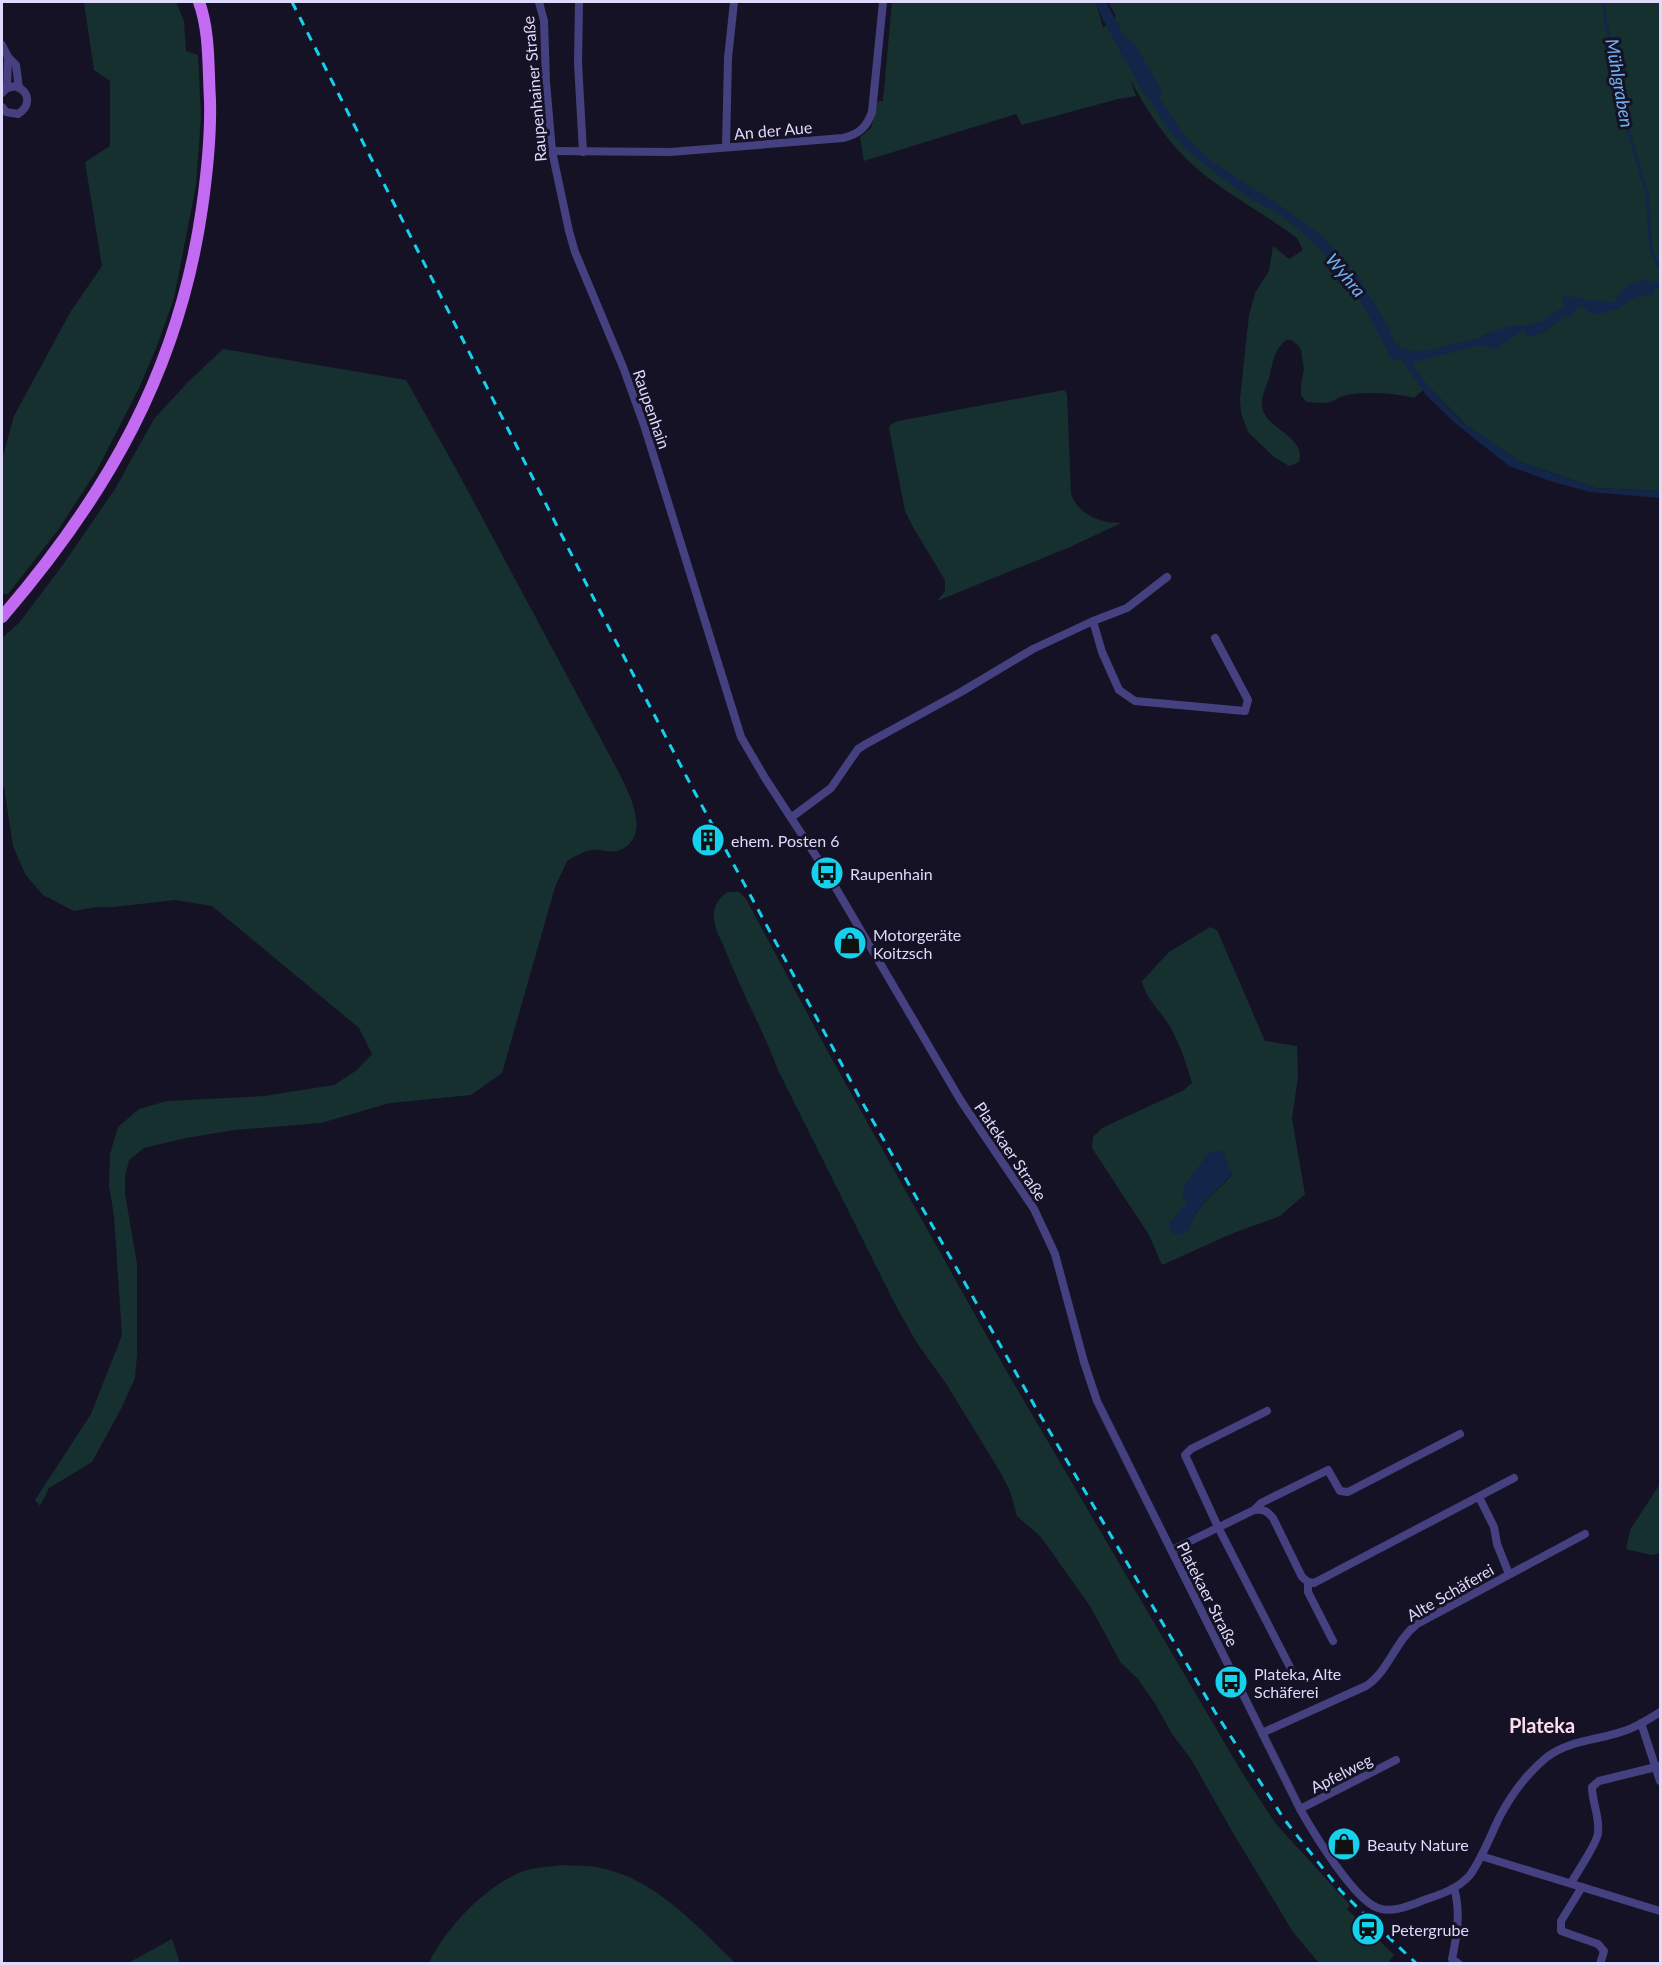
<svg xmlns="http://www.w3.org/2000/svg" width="1662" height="1965" viewBox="0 0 1662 1965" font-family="Lato,sans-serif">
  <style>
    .green { fill: #15302f; fill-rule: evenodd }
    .water { fill: #132649 }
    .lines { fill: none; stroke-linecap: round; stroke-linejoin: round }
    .stream { stroke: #132649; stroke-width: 3 }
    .river { stroke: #132649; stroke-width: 16 }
    .street { stroke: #454181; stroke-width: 8 }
    .primary { stroke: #c36af3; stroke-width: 12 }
    .rail { stroke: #16d1ec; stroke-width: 3; stroke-dasharray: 9 8; stroke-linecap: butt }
    .labels { text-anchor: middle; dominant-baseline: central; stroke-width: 6; stroke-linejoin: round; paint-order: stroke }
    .street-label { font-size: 16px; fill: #dfdafc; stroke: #161226 }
    .poi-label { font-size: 16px; fill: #dfdafc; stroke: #161226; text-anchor: start }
    .water-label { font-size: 18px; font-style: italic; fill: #70b3f3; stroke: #161226 }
    .quarter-label { font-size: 20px; font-weight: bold; fill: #fcdcef; stroke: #161226 }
  </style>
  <rect width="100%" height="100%" fill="#161226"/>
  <g class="green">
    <polygon points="84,2 176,2 184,21 186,51 198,55 201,117 196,185 174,298 157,346 139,388 97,470 58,530 8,594 2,594 2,460 14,416 71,311 102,266 85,162 110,146 110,81 94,70"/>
    <path d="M892 2H1096L1103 28 1116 16 1108 2H1660V491L1596 488 1523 463 1467 426 1428 386 1414 398C1395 393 1362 391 1343 396 1338 397 1335 401 1330 402 1323 404 1314 402 1306 402L1301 395V384L1304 369 1301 350 1298 345 1291 340H1286C1275 349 1273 361 1270 374 1268 385 1261 394 1262 406 1265 430 1307 436 1299 462L1289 466 1274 457 1248 432 1241 413 1240 399 1249 315 1255 293 1269 271 1273 246 1289 259 1303 250 1297 238C1264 213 1226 194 1195 167 1168 143 1147 111 1130 79L1136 96 1118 99 1022 125 1016 114 864 161 860 137 871 128 878 101H883Z"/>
    <path d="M223 349 406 380 455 467 610 756C622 780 657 834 620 850 612 854 601 849 592 850 584 851 574 857 567 861L555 887 502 1073 471 1095 390 1103 321 1123 234 1130 186 1138 144 1148 129 1160 125 1177V1194L137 1264V1355L135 1378 121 1409 92 1462 49 1488 40 1506 35 1500 91 1414 122 1335 114 1216 109 1185 110 1154 118 1127 139 1109 167 1101 264 1096 334 1085 357 1070 372 1054 359 1028 212 906 175 900 113 907H96L74 911 43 895 25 874 13 846 4 787 2 786V638L19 623 62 566 115 489 154 419 188 382Z"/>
    <path d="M1064 390 1067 394 1071 494C1079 515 1099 523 1121 523L1070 547 937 601 945 591V580L913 527 905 511 889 428 890 425 898 421Z"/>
    <path d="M728 892H739L746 899 828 1052 1007 1372 1241 1771 1276 1824 1350 1905 1347 1909 1394 1955 1389 1961 1392 1963H1319L1293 1932 1233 1833 1191 1759 1172 1734 1156 1705 1138 1679 1121 1663 1090 1606 1041 1537 1017 1516 1010 1491 999 1470 947 1385 917 1343 896 1306 779 1072C763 1030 741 991 725 949 721 940 715 929 714 919 713 907 718 898 728 892Z"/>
    <path d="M1210 927 1217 930 1265 1041 1297 1046 1298 1076 1292 1119 1305 1194 1280 1216 1231 1234 1162 1265 1149 1235 1092 1148 1093 1137 1102 1128 1184 1090 1192 1083C1186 1062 1180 1044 1169 1025 1160 1010 1145 998 1142 981L1169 952ZM1232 1174C1217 1194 1196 1204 1189 1229L1187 1203Z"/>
    <polygon points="1660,1484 1660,1553 1651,1555 1626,1549 1630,1530"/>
    <path d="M564 1865C575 1866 586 1865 597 1867 655 1878 695 1924 735 1963H429C445 1929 484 1888 519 1873 533 1867 549 1867 564 1865Z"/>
    <polygon points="172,1939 180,1963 128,1963"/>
  </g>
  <g class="water">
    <path d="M1096 2H1106L1135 56 1139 69 1185 136 1214 163 1278 204 1321 235 1330 245 1344 264 1359 278 1390 330 1394 342 1402 349 1414 351 1433 350 1455 343 1481 338 1482 335 1514 325H1541L1547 317 1564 307 1562 299 1564 296C1573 297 1579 298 1588 300 1597 302 1604 299 1612 303L1615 302C1621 290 1630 280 1645 280 1650 280 1654 283 1659 282L1660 288 1654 289 1652 295 1633 297 1618 309 1599 314 1589 313 1582 306 1576 309 1570 317 1564 316 1547 331 1528 337 1524 330 1495 349 1480 345 1412 363 1428 386 1462 422 1523 463 1596 488 1660 491V498L1590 492 1550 481 1509 466 1455 423 1426 395 1402 360 1392 359 1390 357C1362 298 1332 251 1278 214 1269 208 1259 204 1250 198 1230 184 1209 169 1191 153 1178 142 1168 129 1159 115 1153 105 1149 96 1141 88L1102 18Z"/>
    <path d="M1222 1150 1232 1173C1217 1193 1196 1204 1189 1229L1181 1235 1172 1233 1169 1223 1187 1203 1182 1194 1187 1181 1209 1153Z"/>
  </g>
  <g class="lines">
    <g class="stream">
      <polyline points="1604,2 1605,19 1619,73 1621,107 1647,193 1651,250 1660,269"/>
      <polyline points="1622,303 1635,296"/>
      <polyline points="1531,325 1545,322"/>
    </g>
    <polyline class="river" points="1127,47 1153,92"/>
    <g class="street">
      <path d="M539 2 544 21 546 82 552 151 569 231 575 252 623 367 645 428 741 737 765 778 827 873 961 1101 1034 1209 1055 1254 1084 1362 1097 1401 1300 1809C1313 1832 1354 1900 1378 1908 1393 1914 1413 1904 1427 1899 1442 1894 1459 1888 1470 1875 1482 1858 1490 1837 1499 1818 1511 1795 1526 1774 1547 1757 1569 1740 1599 1740 1624 1731 1637 1727 1649 1719 1660 1712"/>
      <polyline points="579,2 578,63 583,152"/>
      <polyline points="2,45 8,57 16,65 19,88"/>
      <polyline points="7,88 8,57"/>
      <path d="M2 93 7 88 16 86C30 92 31 106 18 114L6 112 2 107"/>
      <polyline points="726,147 728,58 734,2"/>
      <path d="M552 151 670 152 843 138C859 134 866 128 872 112L883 2"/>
      <polyline points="1093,621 1102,652 1119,690 1135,701 1245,711 1248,700 1215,638"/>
      <polyline points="792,817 831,788 858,749 866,744 961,692 1033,649 1093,621 1127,608 1167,577"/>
      <polyline points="1267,1411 1191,1449 1185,1455 1218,1527 1292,1671"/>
      <polyline points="1479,1497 1494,1527 1497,1544 1509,1574"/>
      <polyline points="1254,1510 1261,1503 1328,1470 1340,1491 1348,1492 1460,1434"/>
      <path d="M1172 1550 1254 1510C1264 1509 1267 1511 1273 1518L1302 1577 1308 1582 1314 1583 1514 1478"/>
      <polyline points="1308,1582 1308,1592 1333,1641"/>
      <polyline points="1641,1723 1660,1781"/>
      <path d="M1262 1733 1366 1686C1389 1671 1395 1641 1417 1624L1585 1534"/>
      <polyline points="1300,1809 1396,1760"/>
      <polyline points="1481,1856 1660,1911"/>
      <path d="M1571 1883C1577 1872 1597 1844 1598 1833 1600 1817 1592 1802 1592 1787L1599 1781 1660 1766"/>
      <polyline points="1582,1887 1561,1921 1561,1931 1598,1944 1604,1951 1600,1964"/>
      <path d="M1454 1888C1461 1912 1457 1935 1452 1959L1459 1964"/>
    </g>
    <path class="primary" d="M2 617C107 495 179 370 202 208 207 173 211 136 210 100 208 68 210 32 199 2"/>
    <polyline class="rail" points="292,2 598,607 694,791 861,1100 1037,1410 1215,1712 1284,1819 1340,1890 1368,1918 1417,1964"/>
  </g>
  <defs>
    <g id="building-disc" transform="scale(1.725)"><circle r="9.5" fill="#16d1ec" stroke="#161226"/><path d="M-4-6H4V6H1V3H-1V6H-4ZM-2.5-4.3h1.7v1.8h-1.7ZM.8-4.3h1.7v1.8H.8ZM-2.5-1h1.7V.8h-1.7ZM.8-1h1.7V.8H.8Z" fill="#111"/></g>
    <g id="bus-disc" transform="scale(1.725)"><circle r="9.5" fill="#16d1ec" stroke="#161226"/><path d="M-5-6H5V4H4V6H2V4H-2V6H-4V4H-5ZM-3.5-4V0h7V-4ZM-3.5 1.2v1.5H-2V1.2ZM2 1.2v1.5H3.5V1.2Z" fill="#111"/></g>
    <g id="shop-disc" transform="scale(1.725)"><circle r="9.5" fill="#16d1ec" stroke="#161226"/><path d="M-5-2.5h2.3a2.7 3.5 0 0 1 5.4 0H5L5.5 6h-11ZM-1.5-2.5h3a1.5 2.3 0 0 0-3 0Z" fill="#111"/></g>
    <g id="station-disc" transform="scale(1.725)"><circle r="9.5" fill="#16d1ec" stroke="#161226"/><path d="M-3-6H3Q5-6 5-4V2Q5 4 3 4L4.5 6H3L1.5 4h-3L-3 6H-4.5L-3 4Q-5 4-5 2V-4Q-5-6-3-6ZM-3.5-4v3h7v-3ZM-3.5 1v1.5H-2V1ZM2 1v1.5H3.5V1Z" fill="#111"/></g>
  </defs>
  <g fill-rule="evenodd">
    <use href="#building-disc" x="708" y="840"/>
    <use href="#bus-disc" x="827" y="873"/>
    <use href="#shop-disc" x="850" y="943"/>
    <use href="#bus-disc" x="1231" y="1682"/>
    <use href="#shop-disc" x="1344" y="1844"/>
    <use href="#station-disc" x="1368" y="1929"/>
  </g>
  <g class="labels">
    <g class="street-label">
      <text transform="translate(534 89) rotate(-95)">Raupenhainer Straße</text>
      <text transform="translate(773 130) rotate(-5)">An der Aue</text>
      <text transform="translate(652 409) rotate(71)">Raupenhain</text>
      <text transform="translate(1011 1151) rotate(56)">Platekaer Straße</text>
      <text transform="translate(1450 1592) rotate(-30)">Alte Schäferei</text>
      <text transform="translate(1208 1594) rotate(63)">Platekaer Straße</text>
      <text transform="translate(1341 1773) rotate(-27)">Apfelweg</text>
    </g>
    <g class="poi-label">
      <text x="731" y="840">ehem. Posten 6</text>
      <text x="850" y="873">Raupenhain</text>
      <text x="873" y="934">Motorgeräte<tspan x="873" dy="18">Koitzsch</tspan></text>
      <text x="1254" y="1673">Plateka, Alte<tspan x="1254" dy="18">Schäferei</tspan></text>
      <text x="1367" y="1844">Beauty Nature</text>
      <text x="1391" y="1929">Petergrube</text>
    </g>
    <g class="water-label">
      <text transform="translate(1620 83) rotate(80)">Mühlgraben</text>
      <text transform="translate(1346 275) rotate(50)">Wyhra</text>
    </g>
    <g class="quarter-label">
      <text x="1542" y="1725">Plateka</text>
    </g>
  </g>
  <rect width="1662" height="1965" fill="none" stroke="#dfdafc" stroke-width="6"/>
</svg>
